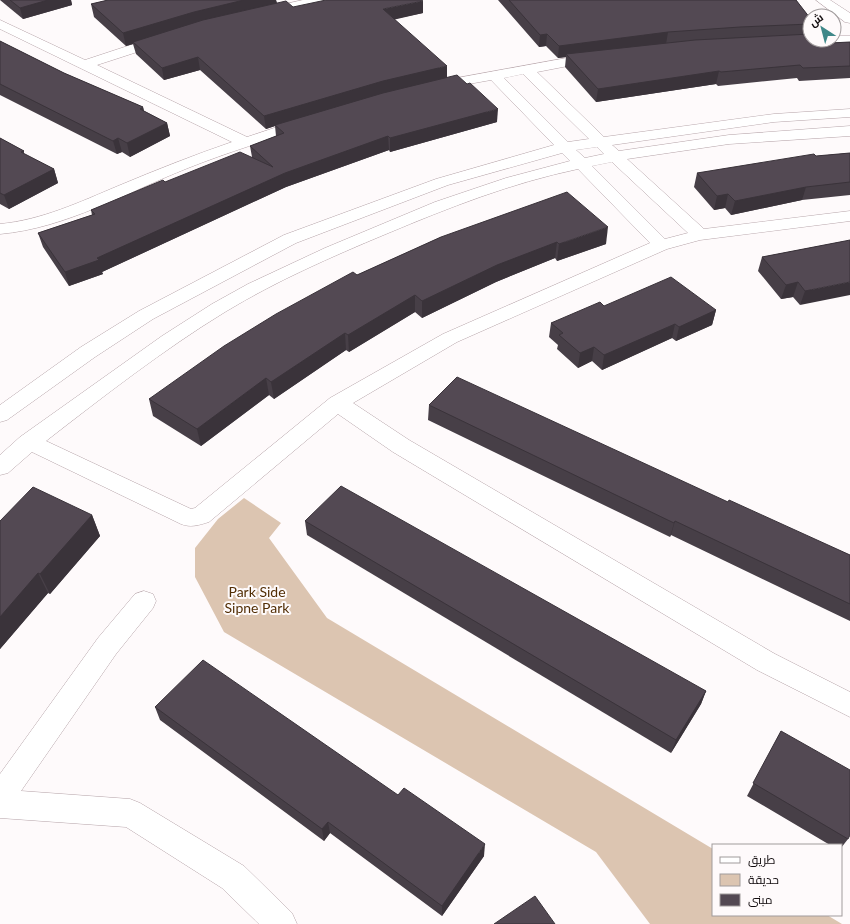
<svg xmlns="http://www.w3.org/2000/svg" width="850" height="924" viewBox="0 0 850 924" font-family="Lato,Cairo,sans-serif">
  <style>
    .green { fill: #dcc5b1 }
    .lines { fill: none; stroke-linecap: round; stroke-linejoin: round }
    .minor-casing { stroke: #b5a3a8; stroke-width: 1 }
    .minor { fill: #fff; fill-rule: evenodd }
    .wall { fill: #473f47 }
    .shaded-wall { fill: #3a333a }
    .building { fill: #534953; stroke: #3a333a }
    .labels { text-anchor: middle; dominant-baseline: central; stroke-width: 4; stroke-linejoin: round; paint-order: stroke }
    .park-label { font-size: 14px; fill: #522e05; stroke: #fefafb }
  </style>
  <rect width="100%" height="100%" fill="#fefafb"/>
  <polygon class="green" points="244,498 281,523 269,538 327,618 713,849 713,915 827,915 842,924 650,924 596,852 224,632 195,577 195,548 218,519"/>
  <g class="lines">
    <g class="minor-casing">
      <g id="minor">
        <polygon points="303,0 325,0 323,3 264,17 258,13 259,10"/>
        <polygon points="816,0 830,0 850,13 850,23 845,22"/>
        <path d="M0 20 85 60 158 36H168L170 39 168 42 97 65 247 137 304 118 309 120 312 123 309 126C269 140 228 152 188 168 127 192 67 228 0 234V224C42 220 80 202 118 186 156 170 194 155 232 142L0 29Z"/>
        <polygon points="834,36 850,36 850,44 798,45 793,44 791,41 793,38 810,37 810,40 834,40"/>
        <path d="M594 53 599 54 601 57 599 60 537 72 604 137 774 114 850 109V117L774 122 612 145 619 151 729 135 850 126V136L729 144 627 159 704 229 850 211V221L700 240 667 249 457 342 353 403 409 440 775 654 850 692V717L757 670 393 452 338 414 209 522C199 525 191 528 181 524L32 452 8 473 0 475V455L20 437 162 336 212 304 248 284 325 248 435 202 506 178 570 161 562 153 448 185 296 243 153 319 95 357 7 420 0 422V405L81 347 139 311 284 235 436 179 554 145 491 80 435 90 430 89 428 86 430 83ZM523 74 589 139 568 142 504 78ZM597 147 604 154 585 158 576 150ZM612 162 688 233 665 239 592 166ZM578 169 650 243 443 334 330 398 195 508 191 509 46 441C104 396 163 350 225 312 276 281 331 257 386 234 448 208 511 183 578 169Z"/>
        <polygon points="144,591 153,594 156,601 153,608 116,654 21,791 130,799 140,803 244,866 292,913 297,924 259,924 222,888 126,827 0,818 0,774 98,638 135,594"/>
      </g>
    </g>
    <use href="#minor" class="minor"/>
  </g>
  <g class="wall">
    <polygon points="0,0 71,0 72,5 23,19"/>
    <polygon points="108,0 276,0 277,3 293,7 423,13 394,19 447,77 497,122 390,152 389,150 286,187 102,272 103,274 69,286 43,247 38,233 92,215 91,210 165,182 252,157 250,146 276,136 275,126 266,129 200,70 164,80 136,54 133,44 126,46 94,17 91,4"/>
    <polygon points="498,0 796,0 810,18 810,40 830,43 850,42 850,78 799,81 797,78 718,86 716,84 596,102 565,67 566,57 558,58 546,46 539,47"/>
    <polygon points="0,41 64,73 143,107 144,111 167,123 170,136 130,157 122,152 117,154 0,95"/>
    <polygon points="0,138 24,151 24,154 54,169 58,183 9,209 0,204"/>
    <polygon points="850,153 850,195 802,200 731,215 725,208 714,210 694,187 697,173 816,156"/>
    <polygon points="441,237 606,244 557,261 555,258 496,282 422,318 415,312 349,352 346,350 274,399 269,395 201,446 153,416 149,399 357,275"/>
    <polygon points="845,241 800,305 793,297 781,299 758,271 762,257"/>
    <polygon points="604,306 716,310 712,325 676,341 672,338 602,370 592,361 578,368 557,349 558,345 549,337 551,323"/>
    <polygon points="429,405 728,502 850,555 850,621 671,535 670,537 428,420"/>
    <polygon points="92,515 100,536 50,594 48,593 0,649 0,521"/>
    <polygon points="305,521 706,691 701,704 671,753 307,535"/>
    <polygon points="155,707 484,856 442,916 330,833 324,841 160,720"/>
    <polygon points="781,731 848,839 841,848 841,845 830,845 747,796"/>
  </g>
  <g class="shaded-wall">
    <polygon points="48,0 71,0 72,5 23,19 20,8"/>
    <polygon points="244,0 276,0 277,5 133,42 133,44 126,46 123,33 194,12"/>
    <polygon points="423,1 423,13 384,22 383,9"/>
    <polygon points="668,32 666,44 566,54 566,57 558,58 559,46"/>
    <polygon points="547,34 546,46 539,47 540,35"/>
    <polygon points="198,57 200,70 164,80 162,68"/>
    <polygon points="447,66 447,79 275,125 275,126 266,129 264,116 383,81"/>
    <polygon points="719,71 716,84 596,102 598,89"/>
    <polygon points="143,107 146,121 140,109"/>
    <polygon points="498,109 497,122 390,152 390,138"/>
    <polygon points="167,123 170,136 130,157 127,143"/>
    <polygon points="388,136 389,150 286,187 102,272 103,274 69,286 65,272 285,173"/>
    <polygon points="118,138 122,152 117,154 113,141"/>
    <polygon points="54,169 58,183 9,209 4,195"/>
    <polygon points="806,187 802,200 731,215 735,201"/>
    <polygon points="728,194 725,208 714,210 717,196"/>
    <polygon points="608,227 606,244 557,261 559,244"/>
    <polygon points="557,242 555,258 496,282 422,318 422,301 497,265"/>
    <polygon points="798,282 793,297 781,299 786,285"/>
    <polygon points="850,282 850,295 800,305 805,291"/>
    <polygon points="415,295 415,312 349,352 348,335"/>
    <polygon points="716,310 712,325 676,341 679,327"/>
    <polygon points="675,324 672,338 602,370 604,355"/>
    <polygon points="345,333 346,350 274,399 271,382"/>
    <polygon points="594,347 592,361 578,368 580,353"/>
    <polygon points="266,378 269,395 201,446 197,429"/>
    <polygon points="92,515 100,536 50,594 40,574"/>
    <polygon points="675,521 671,535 670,537 674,523"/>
    <polygon points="38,573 48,593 0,649 0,617"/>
    <polygon points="706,691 701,704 671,753 676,740"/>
    <polygon points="328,822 330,833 324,841 322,829"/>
    <polygon points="485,844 484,856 442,916 442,906"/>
  </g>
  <g class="building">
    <polygon points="10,0 48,0 20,8"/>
    <polygon points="108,0 244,0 194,12 123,33 91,4"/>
    <polygon points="326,0 421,0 423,1 383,9 447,66 383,81 264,116 198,57 162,68 133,42 203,20 286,1 293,7"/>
    <polygon points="509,0 796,0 810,18 810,24 740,27 668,32 559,46 547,34 540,35"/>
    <polygon points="810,34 810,40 828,40 830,43 850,42 850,66 803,68 800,65 721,72 719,71 598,89 566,54 695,40"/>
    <polygon points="0,41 64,73 143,107 140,109 167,123 127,143 118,138 113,141 0,84"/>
    <polygon points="457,75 467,84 470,83 498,109 390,138 388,136 285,173 97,258 99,260 65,272 38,233 95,214 91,210 163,180 165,182 240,152 273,167 250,146 284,133 275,125 383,93"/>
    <polygon points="0,138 24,151 21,152 54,169 4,195 0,193"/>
    <polygon points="850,153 850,182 806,187 735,201 728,194 717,196 697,173 814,154 816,156"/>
    <polygon points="567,192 608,227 559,244 557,242 497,265 422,301 415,295 348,335 345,333 271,382 266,378 197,429 149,399 224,346 276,314 353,272 357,275 441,237"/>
    <polygon points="850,240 850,282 805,291 798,282 786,285 762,257 845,241"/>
    <polygon points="671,277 716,310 679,327 675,324 604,355 594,347 580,353 559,335 563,333 551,323 600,302 604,306"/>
    <polygon points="457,377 728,502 729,500 850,555 850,604 675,521 674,523 429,405"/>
    <polygon points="341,486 706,691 676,740 305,521"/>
    <polygon points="33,487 92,515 40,574 38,573 0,617 0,521"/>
    <polygon points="203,660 398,795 404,788 485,844 442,906 328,822 322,829 155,707"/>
    <polygon points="781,731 850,770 850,835 848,839 753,783"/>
    <polygon points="535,896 555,924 494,924"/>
  </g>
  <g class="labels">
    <g class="park-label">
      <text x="257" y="591">Park Side<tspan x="257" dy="16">Sipne Park</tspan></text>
    </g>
  </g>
  <rect x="712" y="844" width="130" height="72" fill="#fefafb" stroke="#a09b9c"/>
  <rect x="720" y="857" width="20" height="6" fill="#ffffff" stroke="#a09b9c"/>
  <text x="748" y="864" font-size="12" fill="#120c0e">طريق</text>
  <rect x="720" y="874" width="20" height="12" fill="#dcc5b1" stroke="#a09b9c"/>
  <text x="748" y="884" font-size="12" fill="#120c0e">حديقة</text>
  <rect x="720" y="894" width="20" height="12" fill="#534953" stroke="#a09b9c"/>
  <text x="748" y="904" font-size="12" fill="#120c0e">مبنى</text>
  <g transform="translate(822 28) rotate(324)"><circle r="19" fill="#fefafb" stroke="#a09b9c"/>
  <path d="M0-3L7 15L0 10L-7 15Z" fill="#3f8889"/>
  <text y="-6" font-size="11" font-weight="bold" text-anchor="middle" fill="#120c0e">ش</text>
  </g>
</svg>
